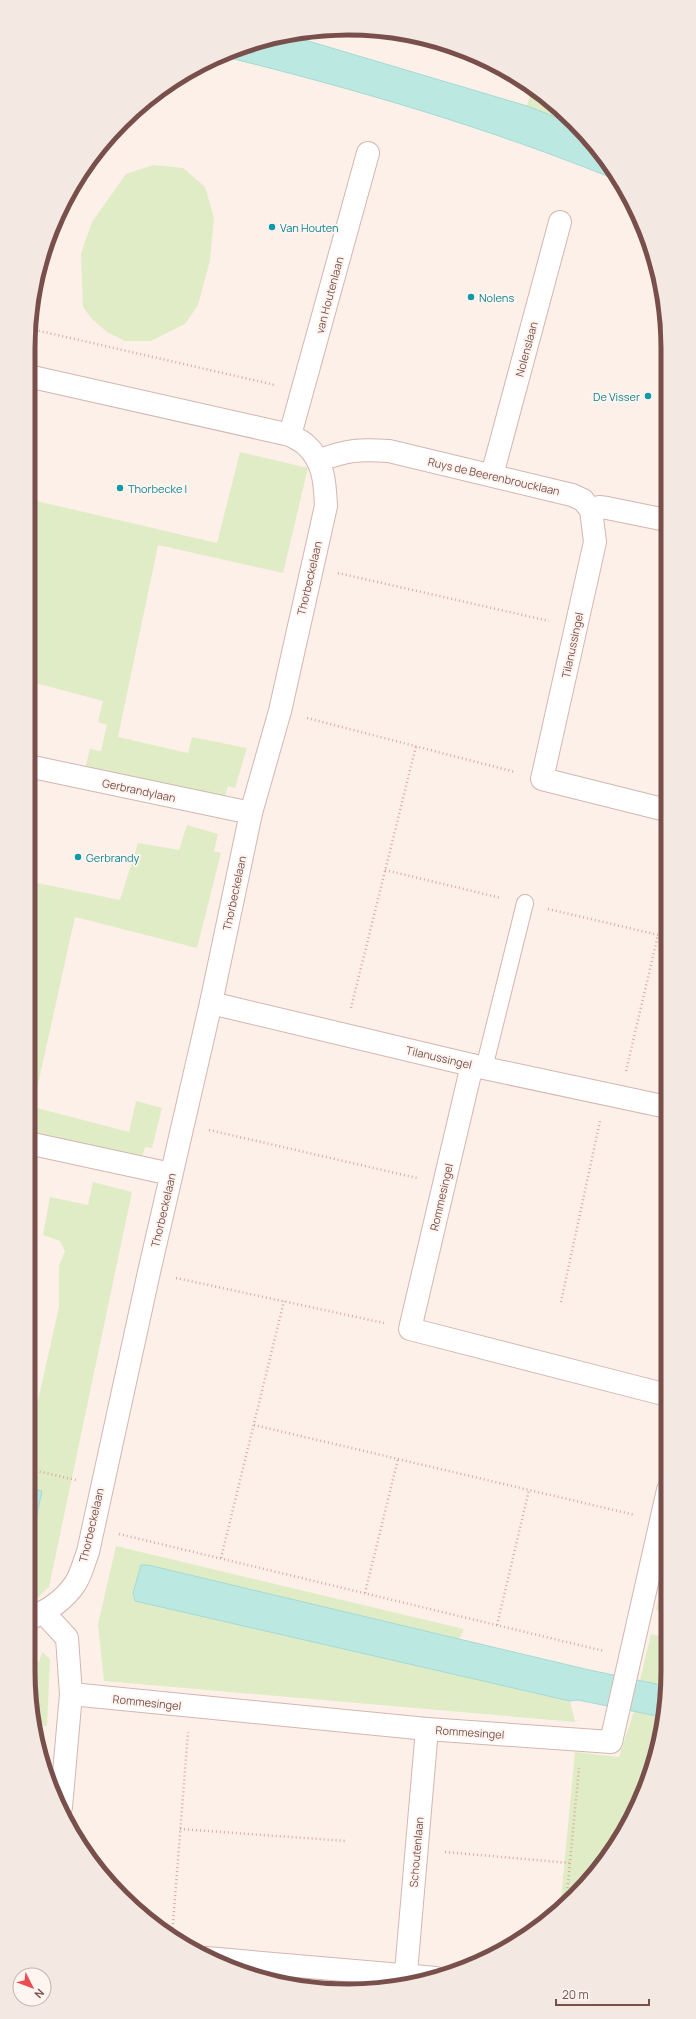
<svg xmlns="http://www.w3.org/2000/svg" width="696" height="2019" viewBox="0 0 696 2019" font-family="Manrope,sans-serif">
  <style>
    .green { fill: #e0ecc6 }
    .water { fill: #bce8e2; stroke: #a2dad4 }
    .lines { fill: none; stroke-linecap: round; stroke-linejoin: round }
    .service-casing { stroke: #d3b6b0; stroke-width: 18 }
    .pedestrian-casing { stroke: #d3b6b0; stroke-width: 24 }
    .minor-casing { stroke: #d3b6b0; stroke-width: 24 }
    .path { stroke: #d9a9a2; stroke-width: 2.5; stroke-dasharray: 1 3; stroke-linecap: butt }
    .service { stroke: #fff; stroke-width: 16 }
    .pedestrian { stroke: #fff; stroke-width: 22 }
    .minor { stroke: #fff; stroke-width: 22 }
    .culture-dot { fill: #0f9aa8; stroke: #fff5f0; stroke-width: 1.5 }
    .labels { text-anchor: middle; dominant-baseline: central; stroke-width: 4; stroke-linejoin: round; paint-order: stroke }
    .culture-label { font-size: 11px; fill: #0d838f; stroke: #fff5f0; text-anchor: start }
    .street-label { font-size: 11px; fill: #794f4b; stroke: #fff5f0 }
    .rim { fill: none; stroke: #794f4b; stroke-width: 5 }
  </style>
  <rect width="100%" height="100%" fill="#fdf0e9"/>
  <g class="green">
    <polygon points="531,90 571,123 527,106"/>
    <polygon points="153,165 183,168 205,187 214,218 210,260 198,305 185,324 151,341 125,341 107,332 92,319 83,307 81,253 92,222 126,174"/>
    <polygon points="240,452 308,468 283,573 158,545 118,737 188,753 192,737 247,748 235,788 228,786 223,803 84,772 90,749 101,751 107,725 98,722 103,701 28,681 28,499 217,543"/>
    <polygon points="187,825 218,834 214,851 221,853 197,948 75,917 33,1107 129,1132 136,1101 162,1108 152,1148 145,1147 140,1164 28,1136 28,1097 31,1085 28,1084 28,881 120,900 138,843 179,850"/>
    <polygon points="93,1182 132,1192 49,1587 33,1602 28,1601 28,1556 42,1491 28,1489 28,1445 59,1307 59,1266 65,1251 60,1241 43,1235 50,1197 88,1205"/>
    <polygon points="116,1546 464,1629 459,1639 148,1565 141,1566 133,1593 135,1601 570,1701 575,1722 104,1681 98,1624"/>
    <polygon points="668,1559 668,1613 656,1610"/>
    <polygon points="651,1634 668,1638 666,1686 640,1680"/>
    <polygon points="42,1652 50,1659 47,1726 33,1725 28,1660 39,1662"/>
    <polygon points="634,1711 662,1717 657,1754 614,1849 574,1897 560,1909 575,1752 619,1757"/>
  </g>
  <g class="water">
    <path d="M288 35 527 106 571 123 588 137 617 180C489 128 356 89 222 56L245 45Z"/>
    <path d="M67 197 40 291 36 290C40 258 50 224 67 197Z"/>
    <polygon points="28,1489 42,1491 28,1556"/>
    <polygon points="141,1565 148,1565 585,1669 666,1686 662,1717 578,1700 570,1701 135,1601 133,1593"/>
  </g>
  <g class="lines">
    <g class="service-casing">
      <polyline id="service" points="484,1068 525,903"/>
    </g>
    <g class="pedestrian-casing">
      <polyline id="pedestrian" points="206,1958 436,1978"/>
    </g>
    <g class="minor-casing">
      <g id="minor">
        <path d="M28 376 290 435C295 438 302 441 306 445 324 461 325 484 326 506L280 711 251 813 211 1003 149 1272 88 1552C84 1562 81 1575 75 1584 64 1600 46 1612 28 1619"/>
        <polyline points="290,435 368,153"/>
        <path d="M318 461C346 450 359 449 389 451L572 495 583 500 591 510 599 507 607 508 666 520"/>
        <polyline points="492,475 560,222"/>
        <polyline points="591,510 595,542 542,779 666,810"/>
        <polyline points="28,766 251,813"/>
        <polyline points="211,1003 484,1068 667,1107"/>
        <polyline points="472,1065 410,1329 667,1395"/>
        <polyline points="28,1143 171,1174"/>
        <polyline points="43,1612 67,1638 71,1694 61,1807"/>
        <polyline points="71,1694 427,1729 611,1742 668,1490"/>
        <polyline points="405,1984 427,1729"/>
      </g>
    </g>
    <g class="path">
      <polyline points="31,329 275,385"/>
      <polyline points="338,573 549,621"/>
      <polyline points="307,718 515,772"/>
      <polyline points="385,870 501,898"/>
      <polyline points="548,909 667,937"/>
      <polyline points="351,1008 416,746"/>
      <polyline points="626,1071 658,935"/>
      <polyline points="209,1130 417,1178"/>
      <polyline points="176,1278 384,1323"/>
      <polyline points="561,1302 600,1121"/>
      <polyline points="254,1425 635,1515"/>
      <polyline points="28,1469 76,1480"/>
      <polyline points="119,1534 604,1651"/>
      <polyline points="221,1558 284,1301"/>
      <polyline points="365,1593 398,1459"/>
      <polyline points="497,1625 529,1490"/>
      <polyline points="180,1829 346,1841"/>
      <polyline points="445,1852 570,1863"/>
      <polyline points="566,1904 579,1768"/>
      <polyline points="172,1936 188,1732"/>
    </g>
    <use href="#service" class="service"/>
    <use href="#pedestrian" class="pedestrian"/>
    <use href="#minor" class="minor"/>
  </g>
  <g class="culture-dot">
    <circle cx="272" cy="227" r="4"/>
    <circle cx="471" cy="297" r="4"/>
    <circle cx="648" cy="396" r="4"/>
    <circle cx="120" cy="488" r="4"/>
    <circle cx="78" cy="857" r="4"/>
  </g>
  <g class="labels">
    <g class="culture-label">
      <text x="280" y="227">Van Houten</text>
      <text x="479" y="297">Nolens</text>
      <text x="640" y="396" text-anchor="end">De Visser</text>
      <text x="128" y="488">Thorbecke I</text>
      <text x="86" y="857">Gerbrandy</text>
    </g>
    <g class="street-label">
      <text transform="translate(329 295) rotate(-75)">van Houtenlaan</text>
      <text transform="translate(526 349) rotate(-75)">Nolenslaan</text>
      <text transform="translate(494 476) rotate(13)">Ruys de Beerenbroucklaan</text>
      <text transform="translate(309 578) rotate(-77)">Thorbeckelaan</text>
      <text transform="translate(572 645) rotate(-78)">Tilanussingel</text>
      <text transform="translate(139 790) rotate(12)">Gerbrandylaan</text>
      <text transform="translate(234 893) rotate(-78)">Thorbeckelaan</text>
      <text transform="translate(439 1057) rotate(13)">Tilanussingel</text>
      <text transform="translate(441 1197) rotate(-77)">Rommesingel</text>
      <text transform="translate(163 1210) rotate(-77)">Thorbeckelaan</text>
      <text transform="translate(91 1525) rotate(-77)">Thorbeckelaan</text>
      <text transform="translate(147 1702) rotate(6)">Rommesingel</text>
      <text transform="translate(470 1732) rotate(4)">Rommesingel</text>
      <text transform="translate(416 1852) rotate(-85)">Schoutenlaan</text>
    </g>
  </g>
  <path d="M0 0H696V2019H0ZM348 35H348A313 313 0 0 1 661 348V1671A313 313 0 0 1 348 1984H348A313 313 0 0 1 35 1671V348A313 313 0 0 1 348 35Z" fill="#f4e8e3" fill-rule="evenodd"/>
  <path class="rim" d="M348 35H348A313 313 0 0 1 661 348V1671A313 313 0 0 1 348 1984H348A313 313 0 0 1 35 1671V348A313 313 0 0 1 348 35Z"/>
  <g transform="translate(32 1987) rotate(132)"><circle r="19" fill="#fff5f0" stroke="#c9b3ae"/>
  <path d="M0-3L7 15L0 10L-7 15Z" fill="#e94c53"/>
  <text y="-6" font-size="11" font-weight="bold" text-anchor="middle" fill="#794f4b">N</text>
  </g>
  <path d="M556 1999v6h93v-6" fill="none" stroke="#794f4b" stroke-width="2"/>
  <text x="562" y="1999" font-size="12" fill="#794f4b" stroke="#fff5f0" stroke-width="3" paint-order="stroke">20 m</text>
</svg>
